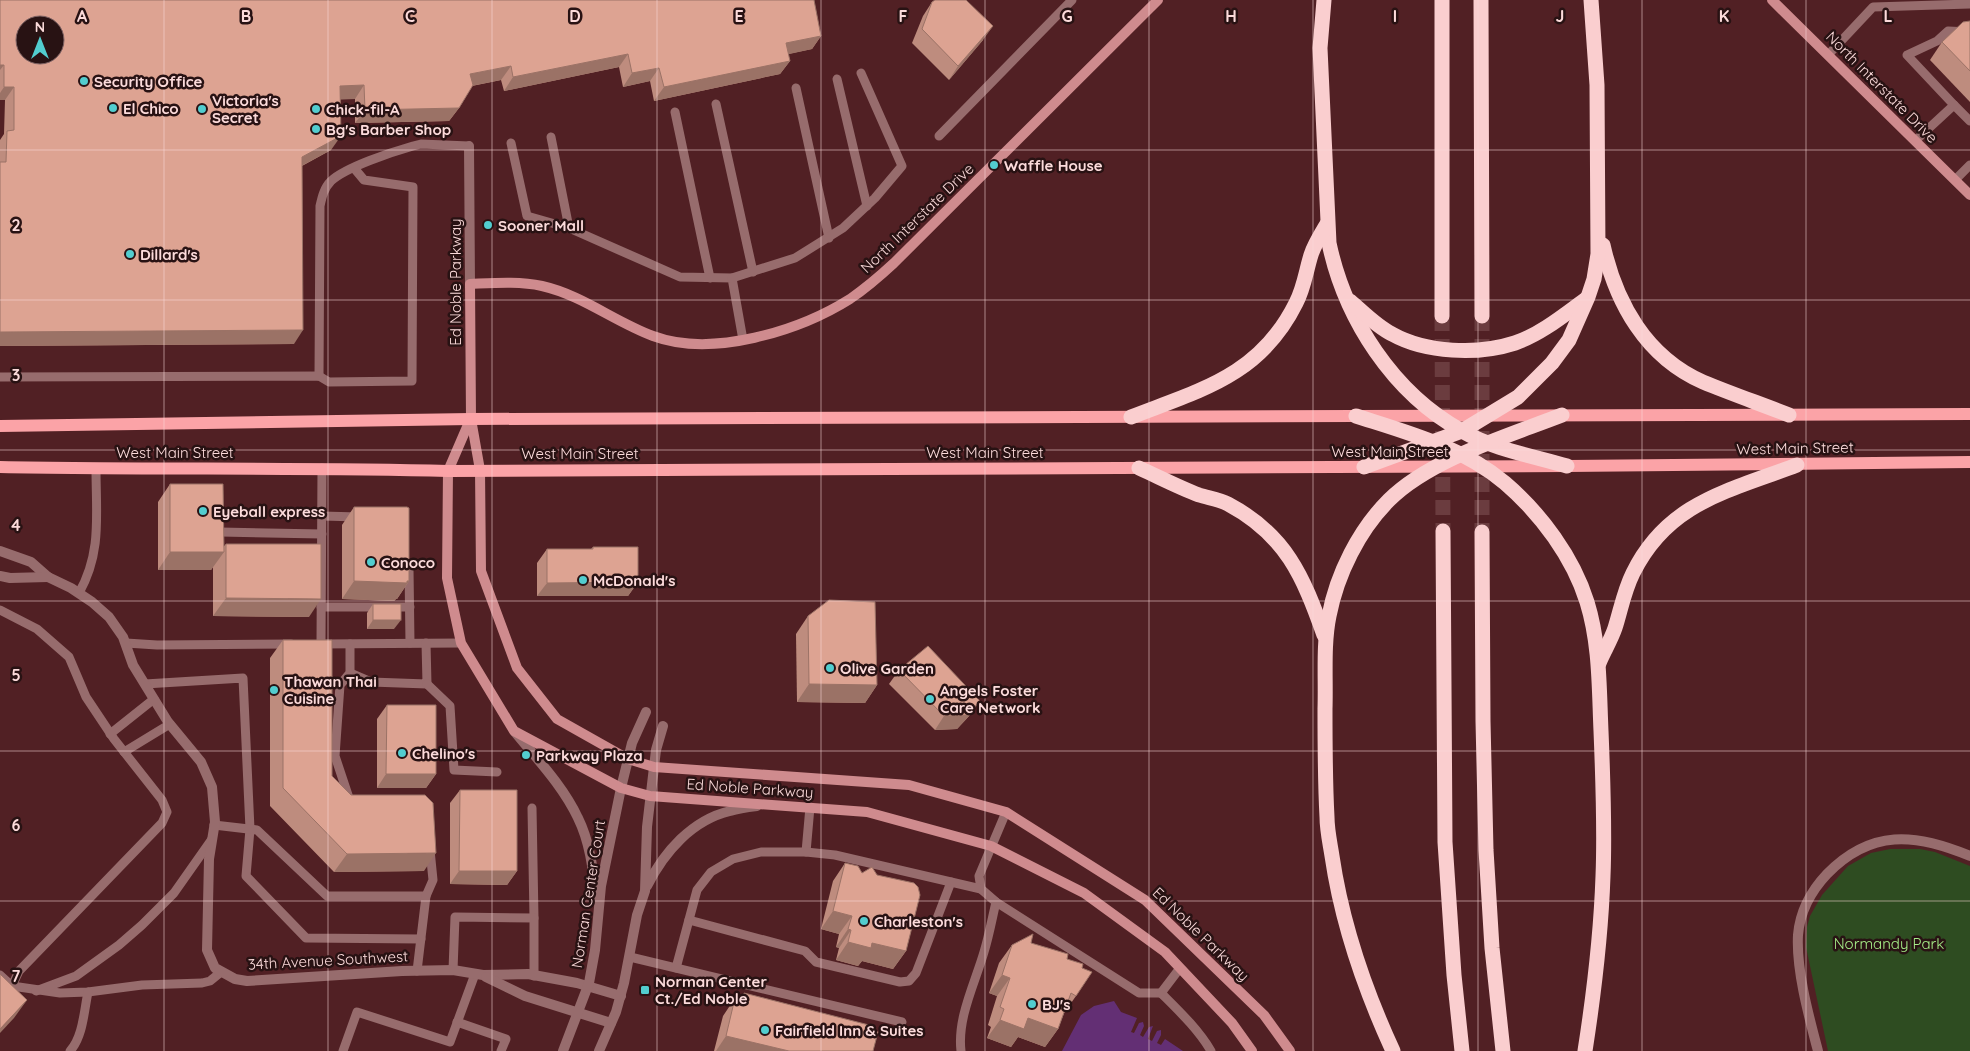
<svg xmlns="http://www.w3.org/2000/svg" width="1970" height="1051" viewBox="0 0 1970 1051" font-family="Quicksand,sans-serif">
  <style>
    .green { fill: #2e4c21 }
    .water { fill: #632f74 }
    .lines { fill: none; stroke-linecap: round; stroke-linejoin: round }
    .motorway-tunnel { stroke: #6b3c3f; stroke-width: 15; stroke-dasharray: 15 8; stroke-linecap: butt }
    .service { stroke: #976c6d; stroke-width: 9 }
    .minor { stroke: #976c6d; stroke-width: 10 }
    .tertiary { stroke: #976c6d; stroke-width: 10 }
    .secondary { stroke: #cf8b8e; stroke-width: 10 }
    .primary { stroke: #fba3a7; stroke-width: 12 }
    .motorway { stroke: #facecf; stroke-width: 15 }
    .wall { fill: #be8c7e }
    .shaded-wall { fill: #9b7266 }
    .building { fill: #dda392; stroke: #9b7266; fill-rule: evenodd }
    .grid { fill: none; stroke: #fcdbdb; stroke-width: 1; stroke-opacity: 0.55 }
    .poi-dot { fill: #52cdcf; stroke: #281213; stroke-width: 2 }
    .labels { text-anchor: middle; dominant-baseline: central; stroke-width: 5; stroke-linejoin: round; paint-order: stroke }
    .poi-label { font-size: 15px; font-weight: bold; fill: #fcdbdb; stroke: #281213; text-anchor: start }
    .street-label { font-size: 15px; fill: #fcdbdb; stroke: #281213 }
    .park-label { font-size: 15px; fill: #a7f089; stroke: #281213 }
    .grid-label { font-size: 16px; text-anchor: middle; font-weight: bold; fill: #fcdbdb; stroke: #281213; stroke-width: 5; stroke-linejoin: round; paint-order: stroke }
  </style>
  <rect width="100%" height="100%" fill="#512024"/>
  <polygon class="green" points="1890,849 1920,849 1935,852 1970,866 1970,1051 1828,1051 1806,947 1807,927 1810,916 1822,895 1848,866 1871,853"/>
  <polygon class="water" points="1114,1001 1121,1012 1137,1018 1131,1032 1134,1033 1139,1023 1143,1022 1144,1026 1140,1035 1143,1037 1149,1027 1153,1026 1148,1039 1152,1041 1157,1031 1161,1030 1161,1035 1157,1043 1161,1045 1165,1039 1183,1051 1062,1051 1081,1015 1094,1006"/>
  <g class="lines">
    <g class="motorway-tunnel">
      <polyline points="1442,316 1443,531"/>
      <polyline points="1482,316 1482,532"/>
    </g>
    <g class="service">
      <polyline points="1828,55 1873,7 1970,4"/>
      <polyline points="837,79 867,206"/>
      <polyline points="796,88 829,238"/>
      <polyline points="716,104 753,272"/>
      <polyline points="1954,105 1970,121"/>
      <polyline points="675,112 710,278"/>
      <polyline points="939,136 1072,0"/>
      <polyline points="551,137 569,228"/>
      <polyline points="1915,141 1954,105 1907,55 1937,41 1948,31 1970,32"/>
      <polyline points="511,143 527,216 569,228 680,277 732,278 743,340"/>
      <polyline points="1955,180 1970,165"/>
      <polyline points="732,278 795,258 843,228 875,198 902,166 861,73"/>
      <path d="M319 376 320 206C322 197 324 188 331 181 346 167 392 152 413 146L421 144 469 146"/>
      <polyline points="0,377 319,376 329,382 412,381 413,187 364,180 354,168"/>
      <polyline points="322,516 359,517"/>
      <polyline points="220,532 322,534"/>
      <polyline points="409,569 410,643"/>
      <path d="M79 593C102 552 96 515 96 469"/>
      <polyline points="321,607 410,607"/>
      <polyline points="0,610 37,629 69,657 86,697 114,739 162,800 167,812 162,823 19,971 12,986"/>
      <polyline points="126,643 157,645 291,644"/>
      <polyline points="321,644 461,643"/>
      <polyline points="321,644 322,468"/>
      <polyline points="350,673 371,682 427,684 426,643"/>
      <polyline points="145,684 243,678 250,829 246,876 306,938 421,939"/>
      <polyline points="427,684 450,706 454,770 497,772"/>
      <polyline points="110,734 154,699"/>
      <polyline points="124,752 170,724"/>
      <polyline points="349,798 335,756 340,685 350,673 350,644"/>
      <polyline points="532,808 534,918"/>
      <polyline points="1006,812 979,876 981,889 996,902 1139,993 1161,993"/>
      <polyline points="214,825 257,830 327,896 426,896 417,971"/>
      <polyline points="806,852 810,807"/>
      <polyline points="426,896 433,880 430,850"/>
      <polyline points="689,920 805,951 816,962 900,982 909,981 916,973 951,882"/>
      <polyline points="630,957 902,1022"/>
      <polyline points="676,968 697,890 711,872 733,859 761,852 806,852 835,855 981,889"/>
      <path d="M1180 968 1161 993C1179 1011 1198 1029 1211 1051"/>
      <polyline points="453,970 455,917 534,918 534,976"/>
      <polyline points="0,975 12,986 60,993 88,992 142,985 202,983 210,981 221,972"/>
      <polyline points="36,991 76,976 119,945 142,925 174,893 212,839"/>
      <polyline points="457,1022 506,1039 501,1051"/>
      <path d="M70 1051C83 1037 84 1011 88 992"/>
      <polyline points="343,1051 357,1012 450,1042 475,974"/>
      <path d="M961 1051C957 1018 975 983 984 952 989 936 992 919 996 902"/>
    </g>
    <g class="minor">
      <polyline points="0,551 31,562 48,577 71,588 92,602 109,617 123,637 133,665 168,722 201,762 212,787 215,822 209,859 207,950 215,968 235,979 247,981 402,971 453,970 483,975 528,974 577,983 621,996"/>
      <polyline points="0,576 10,578 48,577"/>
      <polyline points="486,977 525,996 611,1023"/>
      <path d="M1818 1051C1809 1017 1796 970 1798 935 1800 911 1811 891 1827 874 1871 829 1915 833 1970 856"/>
    </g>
    <g class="tertiary">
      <polyline points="469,146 470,284"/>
      <path d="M515 732C537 759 563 786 578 818 590 842 593 870 596 896"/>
      <path d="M647 886C664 852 692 820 730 811 739 808 748 807 757 806"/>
      <polyline points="563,1051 589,983 595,950 601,886 621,788 632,743 646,712"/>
      <polyline points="599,1051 616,1012 624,983 637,915 645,891 647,827 656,750 663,726"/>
    </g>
    <g class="secondary">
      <path d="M1158 0 894 263C880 276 866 288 850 299 799 331 712 358 653 336 615 322 582 295 542 286 519 281 494 283 470 284L471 419 480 470 481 571 517 668 557 719 628 759 654 767 909 785 1006 812 1145 900 1264 1015 1290 1051"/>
      <polyline points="1772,0 1970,195"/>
      <polyline points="470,420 448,471 447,578 461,643 514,731 621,788 650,796 867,812 991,846 1084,893 1165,952 1232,1023 1252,1051"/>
    </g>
    <g class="primary">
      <polyline points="0,426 471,419 1970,414"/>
      <path d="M0 467C149 470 299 467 448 471L1567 466 1970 462"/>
    </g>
    <g class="motorway">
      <path d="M1324 0 1320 48 1329 243C1345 319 1393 393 1462 431 1493 449 1533 456 1567 466"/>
      <polyline points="1442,0 1442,316"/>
      <polyline points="1481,0 1482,316"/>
      <path d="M1603 245C1616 303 1646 357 1703 382 1732 394 1761 404 1789 415"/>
      <path d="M1350 301C1363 312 1376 326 1392 334 1426 353 1478 355 1515 343 1541 334 1564 315 1586 299"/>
      <path d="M1356 416C1409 433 1462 447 1505 483 1541 514 1573 557 1587 602 1600 644 1599 687 1601 731 1603 779 1605 827 1603 876 1601 935 1594 993 1585 1051"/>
      <path d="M1131 417C1200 390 1260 376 1296 303 1304 288 1306 271 1311 255 1314 245 1321 234 1327 224"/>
      <polyline points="1364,467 1462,431 1518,397 1552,363 1569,340 1588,297 1594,279 1598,254 1597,85 1591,0"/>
      <path d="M1139 468C1159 477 1178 487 1199 495 1208 498 1219 499 1228 504 1286 535 1303 576 1324 635"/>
      <polyline points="1443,531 1445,842 1454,975 1462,1051"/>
      <polyline points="1482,532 1483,721 1486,850 1492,948 1503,1051"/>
      <path d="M1599 663C1604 651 1611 640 1615 628 1621 609 1624 591 1633 573 1668 502 1729 491 1797 465"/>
      <path d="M1393 1051C1364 988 1342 924 1332 856 1330 843 1327 830 1327 817 1325 781 1325 745 1325 709 1326 678 1323 645 1329 616 1337 574 1359 530 1389 500 1430 459 1508 436 1562 415"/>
    </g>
  </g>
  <g class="wall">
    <polygon points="0,0 821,36 812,49 788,54 790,61 780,74 654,101 650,81 623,87 619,67 504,91 501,80 472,86 459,108 449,121 355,123 355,99 340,99 331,150 302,166 294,344 0,346 0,140 4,134 5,100 0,100"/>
    <polygon points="932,2 983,40 949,80 912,43 923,16"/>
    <polygon points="1970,21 1970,102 1930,60 1942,42"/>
    <polygon points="170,484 223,547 226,544 309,617 213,616 213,567 211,570 158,570 158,502"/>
    <polygon points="354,507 409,581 397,599 396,599 394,601 342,599 342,525"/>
    <polygon points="593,547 638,582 628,596 537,596 537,563 547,549 591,549"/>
    <polygon points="373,604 394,629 367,629 367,613"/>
    <polygon points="808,616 877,685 865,703 797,702 796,634"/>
    <polygon points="283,640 332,776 351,795 424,871 334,872 270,806 270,658"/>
    <polygon points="899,670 970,715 957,729 935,730 889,684"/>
    <polygon points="387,705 436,774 426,788 377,788 377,719"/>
    <polygon points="460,790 517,871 507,885 450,884 450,803"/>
    <polygon points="845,863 862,873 906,951 893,969 862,961 858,966 836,960 839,948 836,947 839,934 821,929 833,881"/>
    <polygon points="1031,943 1067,959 1076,996 1064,1013 1058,1029 1045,1047 1018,1037 1011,1047 987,1038 991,1027 988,1025 997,996 989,993 999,963 1012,945"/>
    <polygon points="744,993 868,1030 873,1051 714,1051 723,1016 735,998 741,999"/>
  </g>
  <g class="shaded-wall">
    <polygon points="993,26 983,40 949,80 958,66"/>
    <polygon points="821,36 812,49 776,57 786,43"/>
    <polygon points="628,54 619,67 504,91 513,77"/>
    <polygon points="790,61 780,74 654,101 664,87"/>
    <polygon points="0,65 4,65 0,70"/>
    <polygon points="511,66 501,80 461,88 470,74"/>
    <polygon points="659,68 650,81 623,87 632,73"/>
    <polygon points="364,85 355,99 330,100 340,86"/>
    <polygon points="4,87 14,87 5,100 0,100 0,93"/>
    <polygon points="459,108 449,121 355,123 365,110"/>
    <polygon points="341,136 331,150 292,171 302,157"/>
    <polygon points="303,330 294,344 0,346 0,332"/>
    <polygon points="170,552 224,552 211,570 158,570"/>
    <polygon points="354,581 409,581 397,599 396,599 394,601 342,599"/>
    <polygon points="638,582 628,596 537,596 547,583"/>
    <polygon points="226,598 321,599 309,617 213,616"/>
    <polygon points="373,620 401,620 394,629 367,629"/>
    <polygon points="809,684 877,685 865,703 797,702"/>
    <polygon points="980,701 970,715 957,729 935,730 944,716"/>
    <polygon points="386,774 436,774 426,788 377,788"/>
    <polygon points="436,853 424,871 334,872 347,854"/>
    <polygon points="459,871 517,871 507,885 450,884"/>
    <polygon points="833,911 852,916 839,934 821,929"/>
    <polygon points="848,929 851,930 839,948 836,947"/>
    <polygon points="848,942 872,943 906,951 893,969 862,961 858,966 836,960"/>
    <polygon points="1002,975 1010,978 997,996 989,993"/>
    <polygon points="27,1000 14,1018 0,1033 0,1029"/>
    <polygon points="1028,1018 1058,1029 1045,1047 1018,1037 1011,1047 987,1038 1000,1020"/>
    <polygon points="726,1036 789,1051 716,1051"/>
  </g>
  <g class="building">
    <path d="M0 0H814L821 36 786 43 790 61 664 87 659 68 632 73 628 54 513 77 511 66 470 74 473 85 459 108 365 110 364 85 340 86 341 136 302 157 303 330 0 332V162H6L7 131 14 130V87H4V65H0ZM25 25H55V55H25Z"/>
    <polygon points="935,0 966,0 993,26 958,66 922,29 932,2"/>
    <polygon points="1970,21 1970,71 1942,42 1963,22"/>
    <polygon points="170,484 223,484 224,552 170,552"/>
    <polygon points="354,507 407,507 409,508 409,581 407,581 407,583 354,581"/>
    <polygon points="226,544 321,544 321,599 226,598"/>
    <polygon points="593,547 638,547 638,582 547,583 547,549 593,549"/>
    <polygon points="829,600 875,602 877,685 809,684 808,616"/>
    <rect x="373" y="604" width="28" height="16"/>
    <polygon points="283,640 332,640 332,776 351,795 425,795 433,803 436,853 347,854 283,788"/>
    <polygon points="928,646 980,701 967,715 944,716 899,670"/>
    <polygon points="387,705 436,705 436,774 386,774"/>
    <polygon points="460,790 517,790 517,871 459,871"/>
    <polygon points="845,863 858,866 862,873 872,867 877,875 914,883 918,887 920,895 906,951 872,943 871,948 848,942 851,930 848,929 852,916 833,911"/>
    <polygon points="1033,934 1031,943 1068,954 1067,959 1083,964 1082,968 1092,972 1076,996 1071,993 1058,1029 1028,1018 1024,1029 1000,1020 1004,1009 1000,1007 1010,978 1002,975 1012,945"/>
    <polygon points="0,974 27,1000 0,1029"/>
    <polygon points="744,993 869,1025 868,1030 878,1032 873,1051 789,1051 726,1036 735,998 743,1000"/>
  </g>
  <path class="grid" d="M164 0V1051M328 0V1051M492 0V1051M657 0V1051M821 0V1051M985 0V1051M1149 0V1051M1313 0V1051M1478 0V1051M1642 0V1051M1806 0V1051M0 150H1970M0 300H1970M0 450H1970M0 601H1970M0 751H1970M0 901H1970"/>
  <g class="poi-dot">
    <circle cx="84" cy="81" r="5"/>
    <circle cx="113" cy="108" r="5"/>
    <circle cx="202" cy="109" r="5"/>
    <circle cx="316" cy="109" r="5"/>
    <circle cx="316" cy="129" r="5"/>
    <circle cx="994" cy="165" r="5"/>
    <circle cx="488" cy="225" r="5"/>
    <circle cx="130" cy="254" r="5"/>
    <circle cx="203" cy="511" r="5"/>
    <circle cx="371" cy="562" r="5"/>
    <circle cx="583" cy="580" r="5"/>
    <circle cx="830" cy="668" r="5"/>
    <circle cx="274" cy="690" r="5"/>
    <circle cx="930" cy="699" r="5"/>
    <circle cx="402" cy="753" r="5"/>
    <circle cx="526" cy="755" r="5"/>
    <circle cx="864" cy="921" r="5"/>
    <rect x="640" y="985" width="10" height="10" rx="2.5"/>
    <circle cx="1032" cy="1004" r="5"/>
    <circle cx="765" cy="1030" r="5"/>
  </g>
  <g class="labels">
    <g class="poi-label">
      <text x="94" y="81">Security Office</text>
      <text x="212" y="100">Victoria's<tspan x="212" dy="17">Secret</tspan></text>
      <text x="123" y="108">El Chico</text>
      <text x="326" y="109">Chick-fil-A</text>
      <text x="326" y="129">Bg's Barber Shop</text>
      <text x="1004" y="165">Waffle House</text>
      <text x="498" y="225">Sooner Mall</text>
      <text x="140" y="254">Dillard's</text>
      <text x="213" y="511">Eyeball express</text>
      <text x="381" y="562">Conoco</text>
      <text x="593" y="580">McDonald's</text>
      <text x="840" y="668">Olive Garden</text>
      <text x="284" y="681">Thawan Thai<tspan x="284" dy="17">Cuisine</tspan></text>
      <text x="940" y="690">Angels Foster<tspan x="940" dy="17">Care Network</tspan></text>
      <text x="412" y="753">Chelino's</text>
      <text x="536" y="755">Parkway Plaza</text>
      <text x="874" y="921">Charleston's</text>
      <text x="655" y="981">Norman Center<tspan x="655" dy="17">Ct./Ed Noble</tspan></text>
      <text x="1042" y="1004">BJ's</text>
      <text x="775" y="1030">Fairfield Inn &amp; Suites</text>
    </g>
    <g class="street-label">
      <text transform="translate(1882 87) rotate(45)">North Interstate Drive</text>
      <text transform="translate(917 218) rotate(-44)">North Interstate Drive</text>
      <text transform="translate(455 282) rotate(-90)">Ed Noble Parkway</text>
      <text transform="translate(1795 448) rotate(-1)">West Main Street</text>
      <text x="1390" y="451">West Main Street</text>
      <text x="175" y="452">West Main Street</text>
      <text x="985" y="452">West Main Street</text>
      <text x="580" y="453">West Main Street</text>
      <text transform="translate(750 788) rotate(4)">Ed Noble Parkway</text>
      <text transform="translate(588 894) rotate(-81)">Norman Center Court</text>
      <text transform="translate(1201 934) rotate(44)">Ed Noble Parkway</text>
      <text transform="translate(328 960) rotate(-3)">34th Avenue Southwest</text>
    </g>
    <g class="park-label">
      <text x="1889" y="943">Normandy Park</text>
    </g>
  </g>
  <g class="grid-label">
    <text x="82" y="22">A</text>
    <text x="246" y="22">B</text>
    <text x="410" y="22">C</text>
    <text x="575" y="22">D</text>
    <text x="739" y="22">E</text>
    <text x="903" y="22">F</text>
    <text x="1067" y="22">G</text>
    <text x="1231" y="22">H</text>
    <text x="1395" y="22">I</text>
    <text x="1560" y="22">J</text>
    <text x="1724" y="22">K</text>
    <text x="1888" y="22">L</text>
    <text x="16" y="231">2</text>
    <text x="16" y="381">3</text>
    <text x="16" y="531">4</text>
    <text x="16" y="681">5</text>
    <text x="16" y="831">6</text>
    <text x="16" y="982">7</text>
  </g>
  <g transform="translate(40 40)"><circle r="24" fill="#281213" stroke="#7d6263"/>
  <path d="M0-4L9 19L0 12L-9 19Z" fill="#52cdcf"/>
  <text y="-8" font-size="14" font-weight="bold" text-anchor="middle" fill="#fcdbdb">N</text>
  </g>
</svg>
